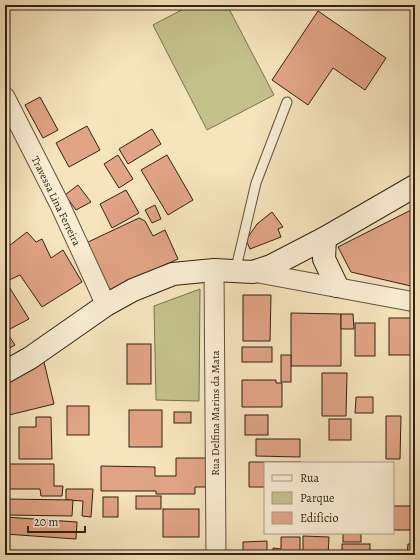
<svg xmlns="http://www.w3.org/2000/svg" width="420" height="560" viewBox="0 0 420 560" font-family="Alegreya,serif">
  <style>
    .green { fill: #c4c18b; stroke: #7b724f }
    .building { fill: #e1a485; stroke: #322213 }
    .lines { fill: none; stroke-linecap: round; stroke-linejoin: round }
    .lane-casing { stroke: #63523d; stroke-width: 11 }
    .street-casing { stroke: #63523d; stroke-width: 21 }
    .secondary-casing { stroke: #322213; stroke-width: 24 }
    .lane { stroke: #f9edd3; stroke-width: 9 }
    .street { stroke: #f9edd3; stroke-width: 19 }
    .secondary { stroke: #f9edd3; stroke-width: 22 }
    .labels { text-anchor: middle; dominant-baseline: central; stroke-width: 3; stroke-linejoin: round; paint-order: stroke }
    .street-label { font-size: 11px; fill: #322213; stroke: #f9edd3 }
  </style>
  <rect width="100%" height="100%" fill="#f6e4bc"/>
  <filter id="stains"><feTurbulence type="fractalNoise" baseFrequency=".005" numOctaves="4"/><feColorMatrix values="0 0 0 0 .2 0 0 0 0 .09 0 0 0 0 .02 0 0 0 .5 -.17"/></filter>
  <radialGradient id="worn" r=".72"><stop offset=".6" stop-color="#630" stop-opacity="0"/><stop offset="1" stop-color="#630" stop-opacity=".3"/></radialGradient>
  <g class="green">
    <polygon points="191,5 227,5 274,95 207,130 153,25"/>
    <polygon points="200,289 199,401 156,400 154,306"/>
  </g>
  <g class="building">
    <polygon points="318,11 386,58 365,90 333,68 308,105 272,80"/>
    <polygon points="40,97 58,130 43,138 25,105"/>
    <polygon points="87,126 100,150 69,167 56,143"/>
    <polygon points="152,129 161,144 128,164 119,149"/>
    <polygon points="118,155 133,179 119,188 104,164"/>
    <polygon points="167,155 193,200 168,215 141,170"/>
    <polygon points="78,185 91,202 76,210 65,195"/>
    <polygon points="126,190 139,213 112,228 100,204"/>
    <polygon points="155,205 161,219 152,223 145,210"/>
    <polygon points="415,208 415,287 351,272 338,247"/>
    <polygon points="272,212 283,227 278,229 281,237 250,249 246,240 257,224"/>
    <polygon points="139,218 145,221 153,236 165,230 178,259 108,291 86,243"/>
    <polygon points="27,232 36,242 42,239 51,258 63,250 82,282 42,307 20,275 5,282 5,249"/>
    <polygon points="8,285 29,319 8,330 5,325 5,286"/>
    <polygon points="243,295 271,295 270,341 243,341"/>
    <polygon points="291,313 341,314 341,366 291,366"/>
    <polygon points="341,314 353,314 354,329 341,329"/>
    <rect x="389" y="318" width="26" height="37"/>
    <rect x="355" y="323" width="20" height="33"/>
    <polygon points="5,330 15,345 5,351"/>
    <rect x="127" y="344" width="24" height="40"/>
    <rect x="242" y="347" width="30" height="15"/>
    <rect x="281" y="355" width="10" height="27"/>
    <polygon points="44,362 54,404 9,415 5,413 5,385"/>
    <polygon points="322,373 347,373 346,416 322,416"/>
    <polygon points="242,380 276,380 276,383 282,383 282,407 242,407"/>
    <polygon points="356,397 373,397 373,413 355,413"/>
    <rect x="67" y="406" width="22" height="29"/>
    <rect x="129" y="410" width="33" height="37"/>
    <rect x="174" y="412" width="17" height="11"/>
    <rect x="245" y="415" width="23" height="20"/>
    <polygon points="386,416 401,416 400,459 386,459"/>
    <polygon points="36,417 51,417 52,459 19,459 19,427 36,427"/>
    <rect x="329" y="419" width="22" height="21"/>
    <polygon points="256,439 300,439 300,457 256,456"/>
    <polygon points="176,458 210,458 210,487 195,487 195,494 156,494 156,491 101,491 101,466 155,467 155,476 176,476"/>
    <polygon points="249,462 301,462 301,463 265,463 265,487 249,487"/>
    <polygon points="5,464 54,464 54,486 63,486 62,496 41,496 40,489 5,489"/>
    <polygon points="66,489 93,489 91,517 82,516 83,501 66,500"/>
    <rect x="136" y="496" width="25" height="13"/>
    <rect x="103" y="497" width="15" height="20"/>
    <polygon points="6,499 73,500 72,516 5,515"/>
    <rect x="393" y="506" width="22" height="24"/>
    <rect x="163" y="509" width="36" height="28"/>
    <polygon points="5,517 77,522 76,539 5,534"/>
    <rect x="343" y="533" width="18" height="9"/>
    <polygon points="303,536 329,537 328,555 303,555"/>
    <polygon points="281,537 300,537 300,555 273,555 273,548 281,549"/>
    <polygon points="267,541 267,555 243,555 243,542"/>
    <rect x="342" y="544" width="28" height="11"/>
    <polygon points="408,544 415,544 415,555 407,555"/>
    <polygon points="60,552 60,555 5,555 5,553"/>
  </g>
  <g class="lines">
    <g class="lane-casing">
      <polyline id="lane" points="235,272 256,183 287,102"/>
    </g>
    <g class="street-casing">
      <g id="street">
        <polyline points="5,97 60,205 106,305"/>
        <polyline points="214,270 216,555"/>
        <polyline points="253,272 415,302"/>
      </g>
    </g>
    <g class="secondary-casing">
      <g id="secondary">
        <polyline points="325,238 324,259 337,286"/>
        <polyline points="5,372 30,358 106,305 133,290 173,274 214,270 253,272 271,266 325,238 415,186"/>
      </g>
    </g>
    <use href="#lane" class="lane"/>
    <use href="#street" class="street"/>
    <use href="#secondary" class="secondary"/>
  </g>
  <g class="labels">
    <g class="street-label">
      <text transform="translate(56 201) rotate(64)">Travessa Lina Ferreira</text>
      <text transform="translate(215 413) rotate(-90)">Rua Delfina Marins da Mata</text>
    </g>
  </g>
  <rect width="420" height="560" fill="none" stroke="#f6e4bc" stroke-width="20"/>
  <rect x="6" y="6" width="408" height="548" fill="none" stroke="#322213" stroke-width="2"/>
  <rect x="10" y="10" width="400" height="540" fill="none" stroke="#322213"/>
  <rect x="264" y="462" width="130" height="72" fill="#f9edd3" stroke="#a99c86"/>
  <rect x="272" y="475" width="20" height="6" fill="#f9edd3" stroke="#a99c86"/>
  <text x="300" y="482" font-size="12" fill="#322213">Rua</text>
  <rect x="272" y="492" width="20" height="12" fill="#c4c18b" stroke="#a99c86"/>
  <text x="300" y="502" font-size="12" fill="#322213">Parque</text>
  <rect x="272" y="512" width="20" height="12" fill="#e1a485" stroke="#a99c86"/>
  <text x="300" y="522" font-size="12" fill="#322213">Edifício</text>
  <path d="M28 526v6h57v-6" fill="none" stroke="#322213" stroke-width="2"/>
  <text x="34" y="526" font-size="12" fill="#322213" stroke="#f9edd3" stroke-width="3" paint-order="stroke">20 m</text>
  <rect width="100%" height="100%" filter="url(#stains)"/>
  <rect width="100%" height="100%" fill="url(#worn)"/>
</svg>
